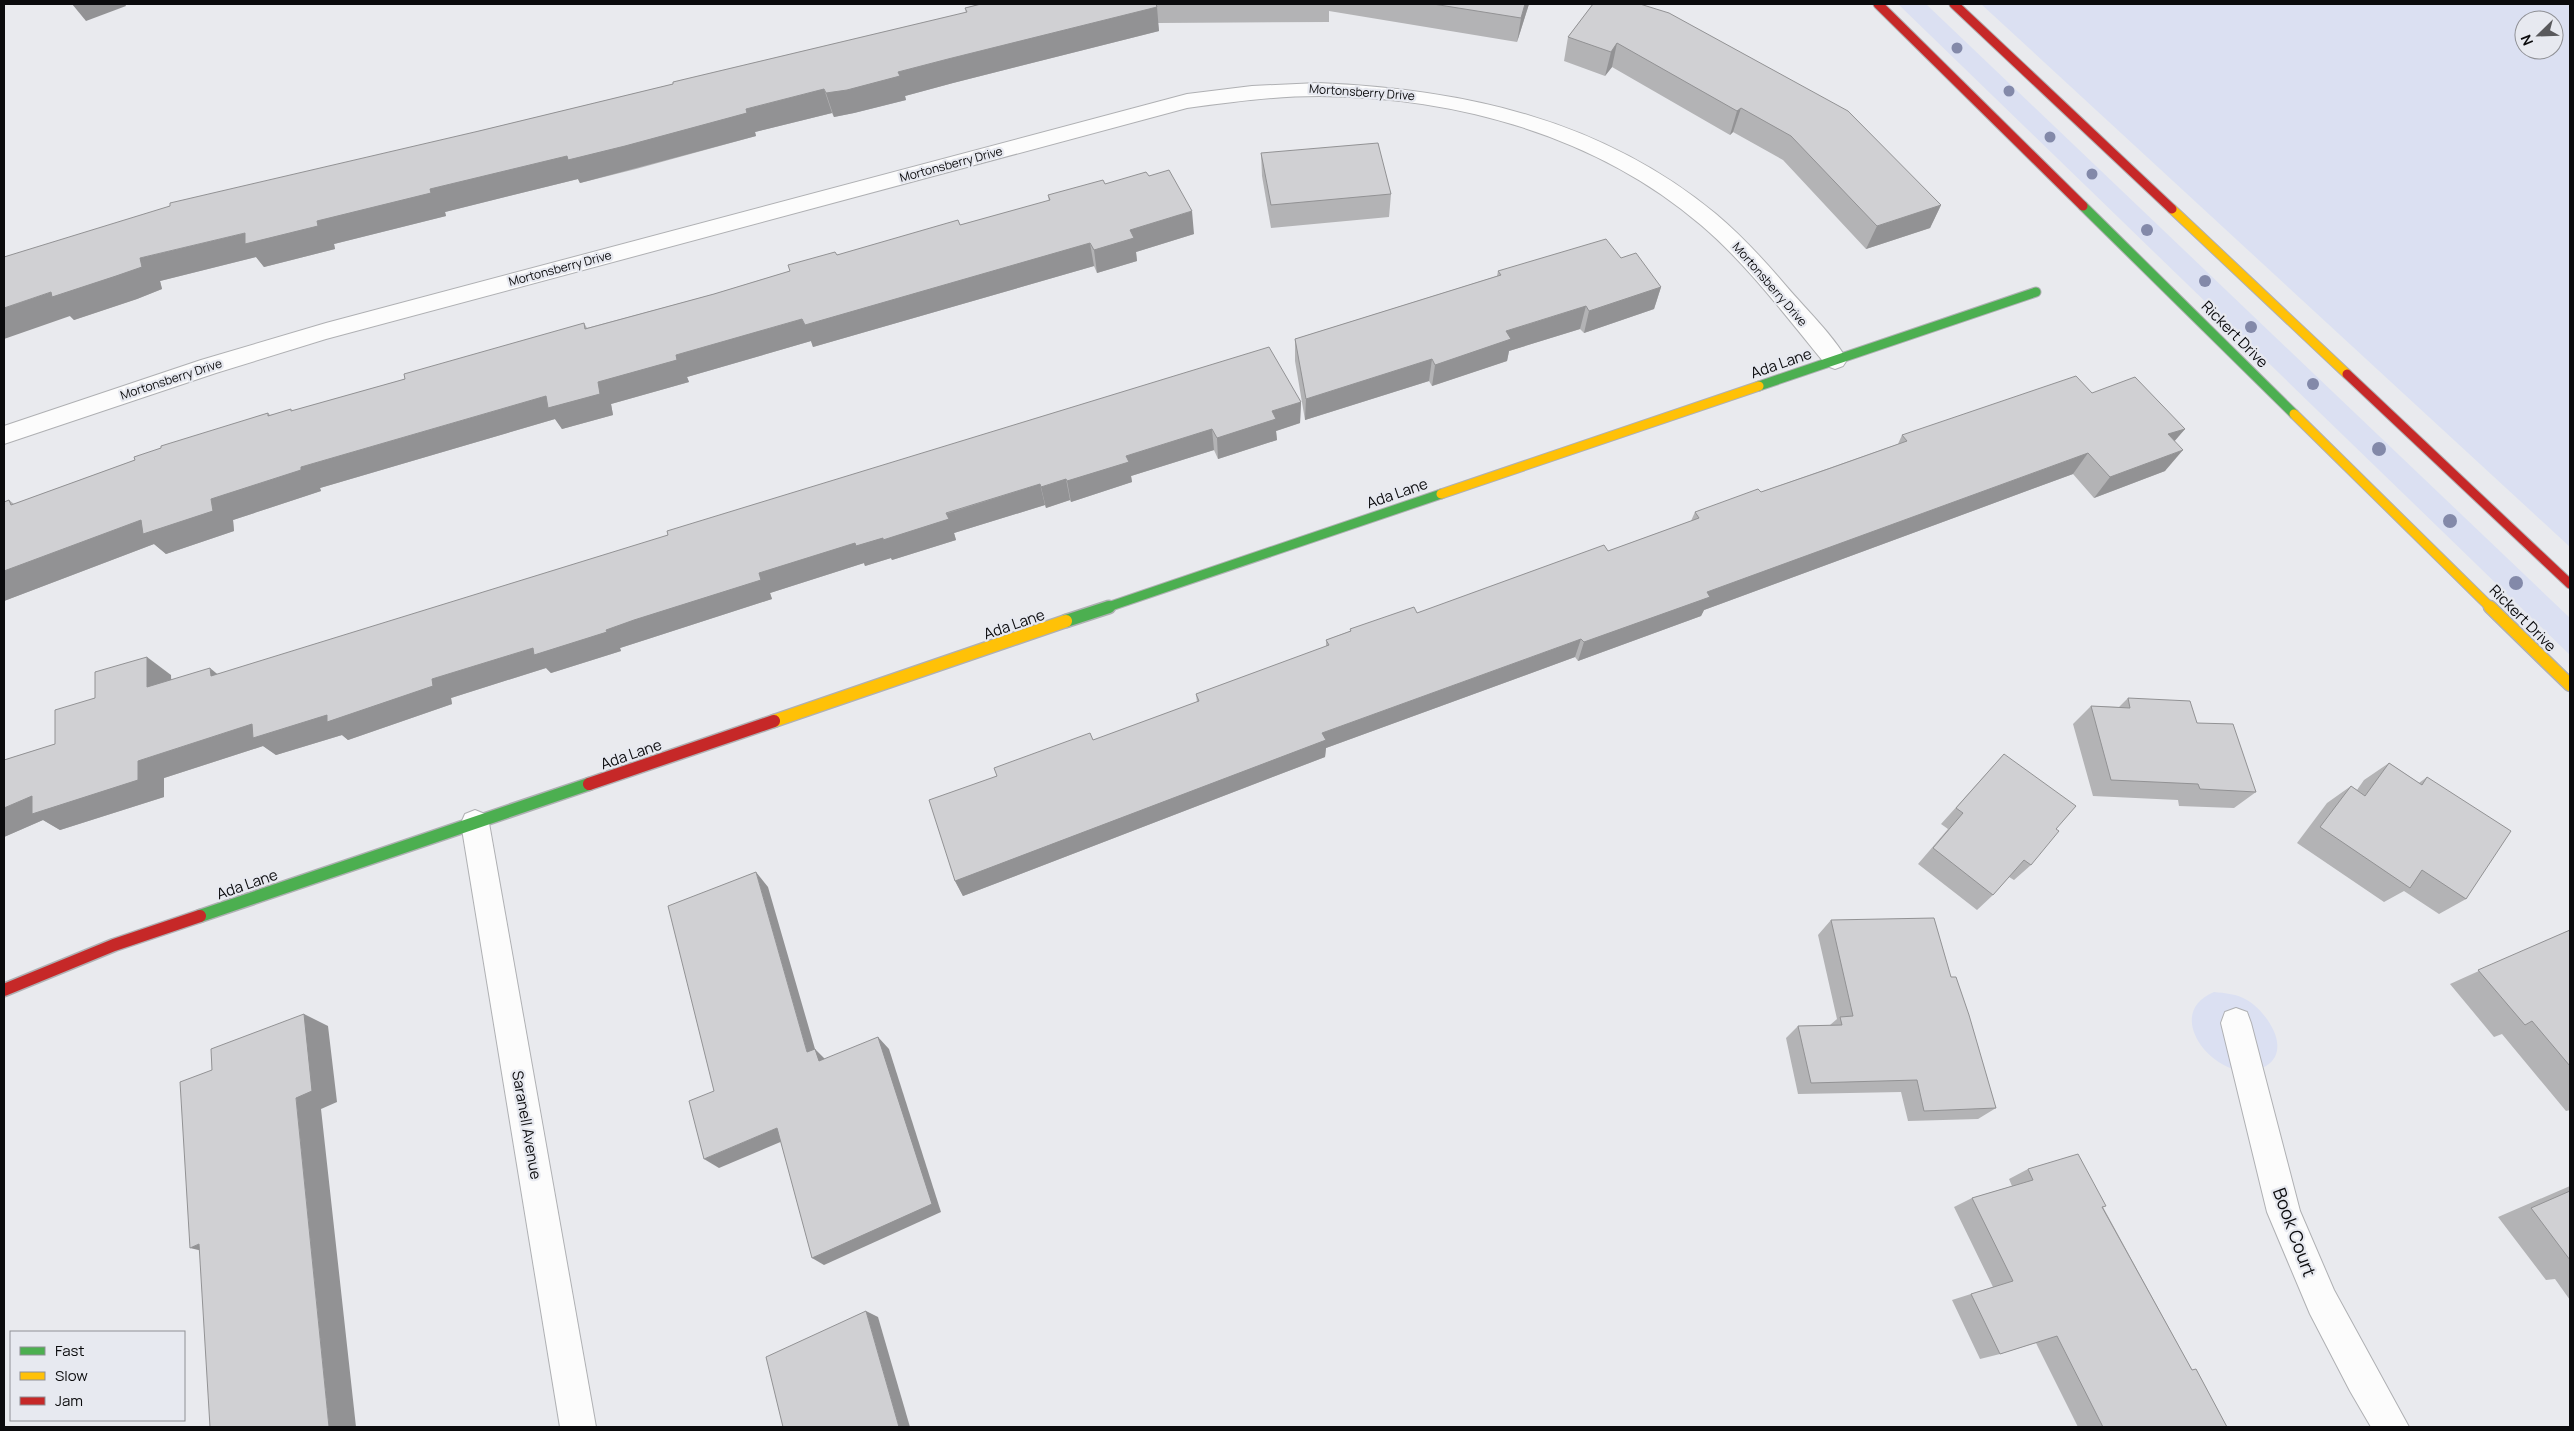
<svg xmlns="http://www.w3.org/2000/svg" width="2574" height="1431" viewBox="0 0 2574 1431" font-family="Manrope,sans-serif">
  <style>
    .green { fill: #dbe0f2; fill-rule: evenodd }
    .lines { fill: none; stroke-linecap: round; stroke-linejoin: round }
    .street-casing { stroke: #afb0b3; stroke-width: 2 }
    .fast-far1-casing { stroke: #afb0b3; stroke-width: 11 }
    .fast-casing { stroke: #afb0b3; stroke-width: 15 }
    .slow-far1-casing { stroke: #afb0b3; stroke-width: 11 }
    .slow-casing { stroke: #afb0b3; stroke-width: 15 }
    .jam-far1-casing { stroke: #afb0b3; stroke-width: 11 }
    .jam-casing { stroke: #afb0b3; stroke-width: 15 }
    .street { fill: #fcfcfc; fill-rule: evenodd }
    .fast-far1 { stroke: #4caf50; stroke-width: 9 }
    .fast { stroke: #4caf50; stroke-width: 12 }
    .slow-far1 { stroke: #ffc107; stroke-width: 9 }
    .slow { stroke: #ffc107; stroke-width: 12 }
    .jam-far1 { stroke: #c62828; stroke-width: 9 }
    .jam { stroke: #c62828; stroke-width: 12 }
    .tree { fill: #8389a9 }
    .wall { fill: #b3b3b5 }
    .shaded-wall { fill: #929294 }
    .building { fill: #d0d0d3; stroke: #929294 }
    .labels { text-anchor: middle; dominant-baseline: central; stroke-width: 4.5; stroke-linejoin: round; paint-order: stroke }
    .far-street-label { font-size: 12px; fill: #0b0b0d; stroke: #e7e9f0 }
    .street-label { font-size: 15px; fill: #0b0b0d; stroke: #e7e9f0 }
    .near-street-label { font-size: 18px; fill: #0b0b0d; stroke: #e7e9f0 }
  </style>
  <rect width="100%" height="100%" fill="#e9eaee"/>
  <g class="green">
    <polygon points="1898,4 1926,4 2570,618 2570,655"/>
    <path d="M1981 4H2570V547ZM2524 20H2554V50H2524Z"/>
    <path d="M2214 992C2225 993 2237 994 2247 1000 2266 1011 2293 1049 2266 1066 2225 1092 2156 1016 2214 992Z"/>
  </g>
  <g class="lines">
    <g class="street-casing">
      <g id="street">
        <path d="M1318 83C1463 89 1601 119 1716 214 1742 236 1765 261 1787 287 1806 309 1833 335 1847 360L1843 366 1835 369 1827 366C1787 318 1749 266 1701 225 1596 135 1455 97 1319 96 1275 96 1231 102 1187 108L326 339 216 373 4 444V426L201 360 326 323 1187 94 1252 86Z"/>
        <polygon points="475,810 485,814 489,823 596,1427 560,1427 461,823 465,814"/>
        <polygon points="2236,1008 2247,1012 2251,1023 2300,1211 2334,1290 2409,1427 2371,1427 2350,1391 2310,1314 2267,1212 2221,1023 2225,1012"/>
      </g>
    </g>
    <g class="fast-far1-casing">
      <g id="fast-far1">
        <polyline points="2083,206 2294,414"/>
        <polyline points="1759,386 2036,292"/>
        <polyline points="1105,608 1441,494"/>
      </g>
    </g>
    <g class="fast-casing">
      <g id="fast">
        <polyline points="1066,621 1109,607"/>
        <polyline points="200,916 589,784"/>
      </g>
    </g>
    <g class="slow-far1-casing">
      <g id="slow-far1">
        <polyline points="2172,209 2347,374"/>
        <polyline points="2294,414 2491,608"/>
        <polyline points="1441,494 1759,386"/>
      </g>
    </g>
    <g class="slow-casing">
      <g id="slow">
        <polyline points="2490,607 2570,685"/>
        <polyline points="774,721 1066,621"/>
      </g>
    </g>
    <g class="jam-far1-casing">
      <g id="jam-far1">
        <polyline points="1878,4 2083,206"/>
        <polyline points="1954,4 2172,209"/>
        <polyline points="2347,374 2570,584"/>
      </g>
    </g>
    <g class="jam-casing">
      <g id="jam">
        <polyline points="589,784 774,721"/>
        <polyline points="4,990 114,945 200,916"/>
      </g>
    </g>
    <use href="#street" class="street"/>
    <use href="#fast-far1" class="fast-far1"/>
    <use href="#fast" class="fast"/>
    <use href="#slow-far1" class="slow-far1"/>
    <use href="#slow" class="slow"/>
    <use href="#jam-far1" class="jam-far1"/>
    <use href="#jam" class="jam"/>
  </g>
  <g class="tree">
    <circle cx="1957" cy="48" r="5.5"/>
    <circle cx="2009" cy="91" r="5.5"/>
    <circle cx="2050" cy="137" r="5.5"/>
    <circle cx="2092" cy="174" r="5.5"/>
    <circle cx="2147" cy="230" r="6"/>
    <circle cx="2205" cy="281" r="6"/>
    <circle cx="2251" cy="327" r="6"/>
    <circle cx="2313" cy="384" r="6"/>
    <circle cx="2379" cy="449" r="7"/>
    <circle cx="2450" cy="521" r="7"/>
    <circle cx="2516" cy="583" r="7"/>
  </g>
  <g class="wall">
    <polygon points="981,4 1529,4 1517,42 1329,11 1329,22 1158,23 1159,31 953,83 905,96 906,100 854,113 834,117 832,113 755,132 756,136 636,169 580,183 578,179 445,212 446,216 334,244 335,249 264,267 256,257 160,281 162,289 137,299 74,320 70,316 479,131 966,13 965,8"/>
    <polygon points="1593,4 1941,205 1930,228 1866,249 1783,160 1733,132 1730,135 1612,67 1605,76 1564,61 1568,37"/>
    <polygon points="1261,153 1391,194 1389,217 1271,228 1262,176"/>
    <polygon points="1149,176 1194,234 1136,252 1137,261 1097,273 1094,266 813,347 811,341 687,377 689,382 611,404 613,415 562,429 555,419 320,488 321,491 233,520 234,531 166,554 154,544 4,601 4,502 9,500 14,504 135,460 161,448 268,413 270,415 292,411 405,379 584,323 587,328 714,294 790,271 837,255 960,225 1049,201 1048,195"/>
    <polygon points="1621,258 1661,287 1654,309 1584,333 1580,329 1509,351 1507,361 1432,386 1429,381 1305,420 1295,361 1295,339 1497,276 1498,271"/>
    <polygon points="2092,393 2185,429 2174,441 2165,471 2094,498 2073,474 1704,610 1701,616 1578,661 1575,657 1326,748 1325,757 963,896 955,881 997,776 1197,702 1196,694 1326,647 1326,640 1350,631 1350,629 1417,613 1608,551 1691,521 1695,512 1761,492 1898,444 1902,435"/>
    <polygon points="1301,402 1300,423 1276,431 1277,440 1218,459 1214,450 1131,476 1132,482 1071,502 1070,500 1046,508 1045,505 954,533 956,540 892,560 891,558 865,566 864,563 770,593 772,599 648,639 620,648 621,651 551,673 546,668 451,698 452,704 348,740 342,735 276,755 263,746 164,778 164,797 60,830 43,820 4,837 4,760 55,744 95,698 171,675 171,680 217,674"/>
    <polygon points="2128,698 2197,723 2256,792 2234,808 2179,806 2178,800 2093,796 2073,724 2091,706 2119,707"/>
    <polygon points="2004,754 2056,829 2031,865 2014,880 2009,877 1993,895 1977,910 1918,864 1948,829 1941,824"/>
    <polygon points="2389,763 2419,783 2427,777 2466,899 2439,914 2404,891 2384,902 2297,843 2327,803 2351,786 2357,790 2364,780"/>
    <polygon points="1831,920 1951,977 1996,1108 1978,1119 1908,1121 1901,1092 1798,1094 1786,1038 1798,1026 1830,1025 1837,1019 1818,935"/>
    <polygon points="2570,930 2570,1110 2566,1111 2502,1034 2494,1037 2450,984"/>
    <polygon points="2028,1169 2103,1207 2192,1370 2196,1369 2227,1427 2078,1427 2036,1343 2000,1354 1980,1359 1952,1300 1993,1287 1954,1207 1972,1198 2012,1186 2009,1179"/>
    <polygon points="2570,1186 2570,1300 2555,1279 2546,1280 2498,1217"/>
  </g>
  <g class="shaded-wall">
    <polygon points="72,4 125,4 126,6 86,21"/>
    <polygon points="1525,4 1529,4 1517,42 1521,18"/>
    <polygon points="1157,7 1159,31 953,83 905,96 906,100 854,113 834,117 826,93 898,72 948,59"/>
    <polygon points="1617,43 1612,67 1605,76 1611,52"/>
    <polygon points="824,89 832,113 755,132 756,136 580,183 578,179 445,212 446,216 334,244 335,249 264,267 256,257 160,281 162,289 137,299 74,320 70,316 4,339 4,308 51,292 140,258 245,233 317,221 430,189"/>
    <polygon points="1741,108 1733,132 1730,135 1737,111"/>
    <polygon points="1941,205 1930,228 1866,249 1877,226"/>
    <polygon points="1192,211 1194,234 1136,252 1137,261 1097,273 1094,250 1130,230"/>
    <polygon points="1090,243 1094,266 813,347 811,341 687,377 689,382 611,404 613,415 562,429 555,419 320,488 321,491 233,520 234,531 166,554 154,544 4,601 4,571 141,520 211,499 301,467 546,396 598,382 676,355 802,319"/>
    <polygon points="1661,287 1654,309 1584,333 1589,311"/>
    <polygon points="1586,306 1580,329 1509,351 1507,361 1432,386 1435,365 1506,331"/>
    <polygon points="1432,359 1429,381 1305,420 1306,399"/>
    <polygon points="1301,402 1300,423 1276,431 1277,440 1218,459 1217,438 1272,411"/>
    <polygon points="1212,429 1214,450 1131,476 1132,482 1071,502 1067,481 1126,456"/>
    <polygon points="2185,429 2167,450 2168,434"/>
    <polygon points="2183,450 2165,471 2094,498 2110,477"/>
    <polygon points="2088,453 2073,474 1704,610 1701,616 1578,661 1584,642 1707,592"/>
    <polygon points="1066,479 1070,500 1046,508 1041,487"/>
    <polygon points="1040,484 1045,505 954,533 956,540 892,560 891,558 865,566 864,563 770,593 772,599 648,639 620,648 621,651 551,673 546,668 451,698 452,704 348,740 342,735 276,755 263,746 164,778 164,797 60,830 43,820 4,837 4,808 32,796 138,761 252,724 432,679 533,648 606,630 759,573"/>
    <polygon points="1581,639 1575,657 1326,748 1325,757 963,896 955,881 1322,733"/>
    <polygon points="147,657 171,675 172,705 147,687"/>
    <polygon points="210,668 233,687 211,676"/>
    <polygon points="756,872 768,887 815,1049 827,1061 831,1073 807,1052"/>
    <polygon points="304,1014 328,1026 337,1102 321,1109 356,1427 329,1427 296,1098"/>
    <polygon points="878,1037 889,1049 941,1212 824,1265 812,1258"/>
    <polygon points="777,1128 790,1138 719,1168 704,1159"/>
    <polygon points="199,1244 219,1255 190,1248"/>
    <polygon points="866,1311 878,1317 910,1427 899,1427"/>
  </g>
  <g class="building">
    <polygon points="981,4 1156,4 1157,7 948,59 898,72 900,76 847,90 826,93 824,89 746,109 747,113 625,146 568,160 567,156 430,189 431,193 317,221 318,226 245,244 245,233 140,258 142,267 116,276 52,297 51,292 4,308 4,257 170,206 170,203 479,131 673,84 673,82 967,12 965,8"/>
    <polygon points="1433,4 1525,4 1521,18"/>
    <polygon points="1593,4 1640,4 1669,13 1848,111 1941,205 1877,226 1791,136 1741,108 1737,111 1617,43 1611,52 1568,37"/>
    <polygon points="1378,143 1391,194 1271,205 1261,153"/>
    <polygon points="1169,170 1192,211 1130,230 1134,238 1094,250 1090,243 805,325 802,319 676,355 677,360 598,382 600,394 548,408 546,396 301,467 301,470 211,499 213,511 143,534 141,520 4,571 4,502 9,500 11,505 135,460 134,457 161,448 161,446 268,413 268,416 291,409 291,411 405,379 404,374 584,323 585,329 714,294 790,271 788,265 835,252 837,255 958,220 960,225 1050,200 1048,195 1103,180 1105,184 1146,172 1149,176"/>
    <polygon points="1606,239 1621,258 1636,253 1661,287 1589,311 1586,306 1506,331 1511,339 1435,365 1432,359 1306,399 1295,339 1501,275 1498,271"/>
    <polygon points="1269,347 1301,402 1272,411 1276,419 1217,438 1212,429 1126,456 1129,462 1067,481 1066,479 1041,487 1040,484 946,513 949,519 883,540 883,538 856,546 855,543 759,573 761,580 634,620 606,630 607,632 534,655 533,648 432,679 433,686 327,722 327,715 253,738 252,724 138,761 138,780 32,814 32,796 4,808 4,760 55,744 55,710 95,698 95,672 147,657 147,687 210,668 211,676 668,535 667,531"/>
    <polygon points="2076,376 2092,393 2135,377 2185,429 2168,434 2183,450 2110,477 2088,453 1707,592 1710,597 1584,642 1581,639 1322,733 1326,740 955,881 929,800 997,776 994,768 1090,733 1093,740 1199,701 1196,694 1329,645 1326,640 1351,631 1350,629 1414,607 1417,613 1604,545 1608,551 1699,518 1695,512 1758,489 1761,492 1828,469 1907,441 1902,435"/>
    <polygon points="2128,698 2190,701 2197,723 2233,724 2256,792 2200,789 2198,784 2111,780 2091,706 2130,708"/>
    <polygon points="2004,754 2076,806 2056,829 2059,831 2031,865 2024,860 1993,895 1933,848 1963,813 1956,808"/>
    <polygon points="2389,763 2422,785 2427,777 2511,831 2466,899 2422,870 2410,888 2320,827 2351,786 2365,796"/>
    <polygon points="756,872 807,1052 815,1049 819,1061 878,1037 932,1204 812,1258 777,1128 704,1159 689,1101 714,1091 668,906"/>
    <polygon points="1934,918 1951,977 1956,977 1969,1015 1996,1108 1924,1111 1917,1080 1811,1083 1798,1026 1842,1025 1840,1017 1853,1016 1831,920"/>
    <polygon points="2570,930 2570,1066 2532,1021 2525,1025 2478,970"/>
    <polygon points="304,1014 312,1091 296,1098 329,1427 210,1427 199,1244 190,1248 180,1082 212,1070 211,1049"/>
    <polygon points="2078,1154 2106,1206 2102,1207 2192,1370 2196,1369 2227,1427 2103,1427 2057,1336 2000,1354 1971,1294 2013,1281 1972,1198 2033,1180 2028,1169"/>
    <polygon points="2570,1191 2570,1260 2531,1208"/>
    <polygon points="866,1311 899,1427 783,1427 766,1357"/>
  </g>
  <g class="labels">
    <g class="far-street-label">
      <text transform="translate(1362 92) rotate(4)">Mortonsberry Drive</text>
      <text transform="translate(951 164) rotate(-15)">Mortonsberry Drive</text>
      <text transform="translate(560 268) rotate(-15)">Mortonsberry Drive</text>
      <text transform="translate(1770 284) rotate(49)">Mortonsberry Drive</text>
      <text transform="translate(171 379) rotate(-18)">Mortonsberry Drive</text>
    </g>
    <g class="street-label">
      <text transform="translate(2235 334) rotate(45)">Rickert Drive</text>
      <text transform="translate(1781 363) rotate(-19)">Ada Lane</text>
      <text transform="translate(1397 493) rotate(-19)">Ada Lane</text>
      <text transform="translate(2523 618) rotate(45)">Rickert Drive</text>
      <text transform="translate(1014 624) rotate(-19)">Ada Lane</text>
      <text transform="translate(631 754) rotate(-19)">Ada Lane</text>
      <text transform="translate(247 884) rotate(-19)">Ada Lane</text>
      <text transform="translate(527 1125) rotate(80)">Saranell Avenue</text>
    </g>
    <g class="near-street-label">
      <text transform="translate(2295 1232) rotate(70)">Book Court</text>
    </g>
  </g>
  <rect width="2574" height="1431" fill="none" stroke="#0b0b0d" stroke-width="10"/>
  <rect x="10" y="1331" width="175" height="90" fill="#e7e9f0" stroke="#8f9095"/>
  <rect x="20" y="1347" width="25" height="8" fill="#4caf50" stroke="#8f9095"/>
  <text x="55" y="1356" font-size="15" fill="#0b0b0d">Fast</text>
  <rect x="20" y="1372" width="25" height="8" fill="#ffc107" stroke="#8f9095"/>
  <text x="55" y="1381" font-size="15" fill="#0b0b0d">Slow</text>
  <rect x="20" y="1397" width="25" height="8" fill="#c62828" stroke="#8f9095"/>
  <text x="55" y="1406" font-size="15" fill="#0b0b0d">Jam</text>
  <g transform="translate(2539 35) rotate(247)"><circle r="24" fill="#e7e9f0" stroke="#8f9095"/>
  <path d="M0-4L9 19L0 12L-9 19Z" fill="#59595c"/>
  <text y="-8" font-size="14" font-weight="bold" text-anchor="middle" fill="#0b0b0d">N</text>
  </g>
</svg>
